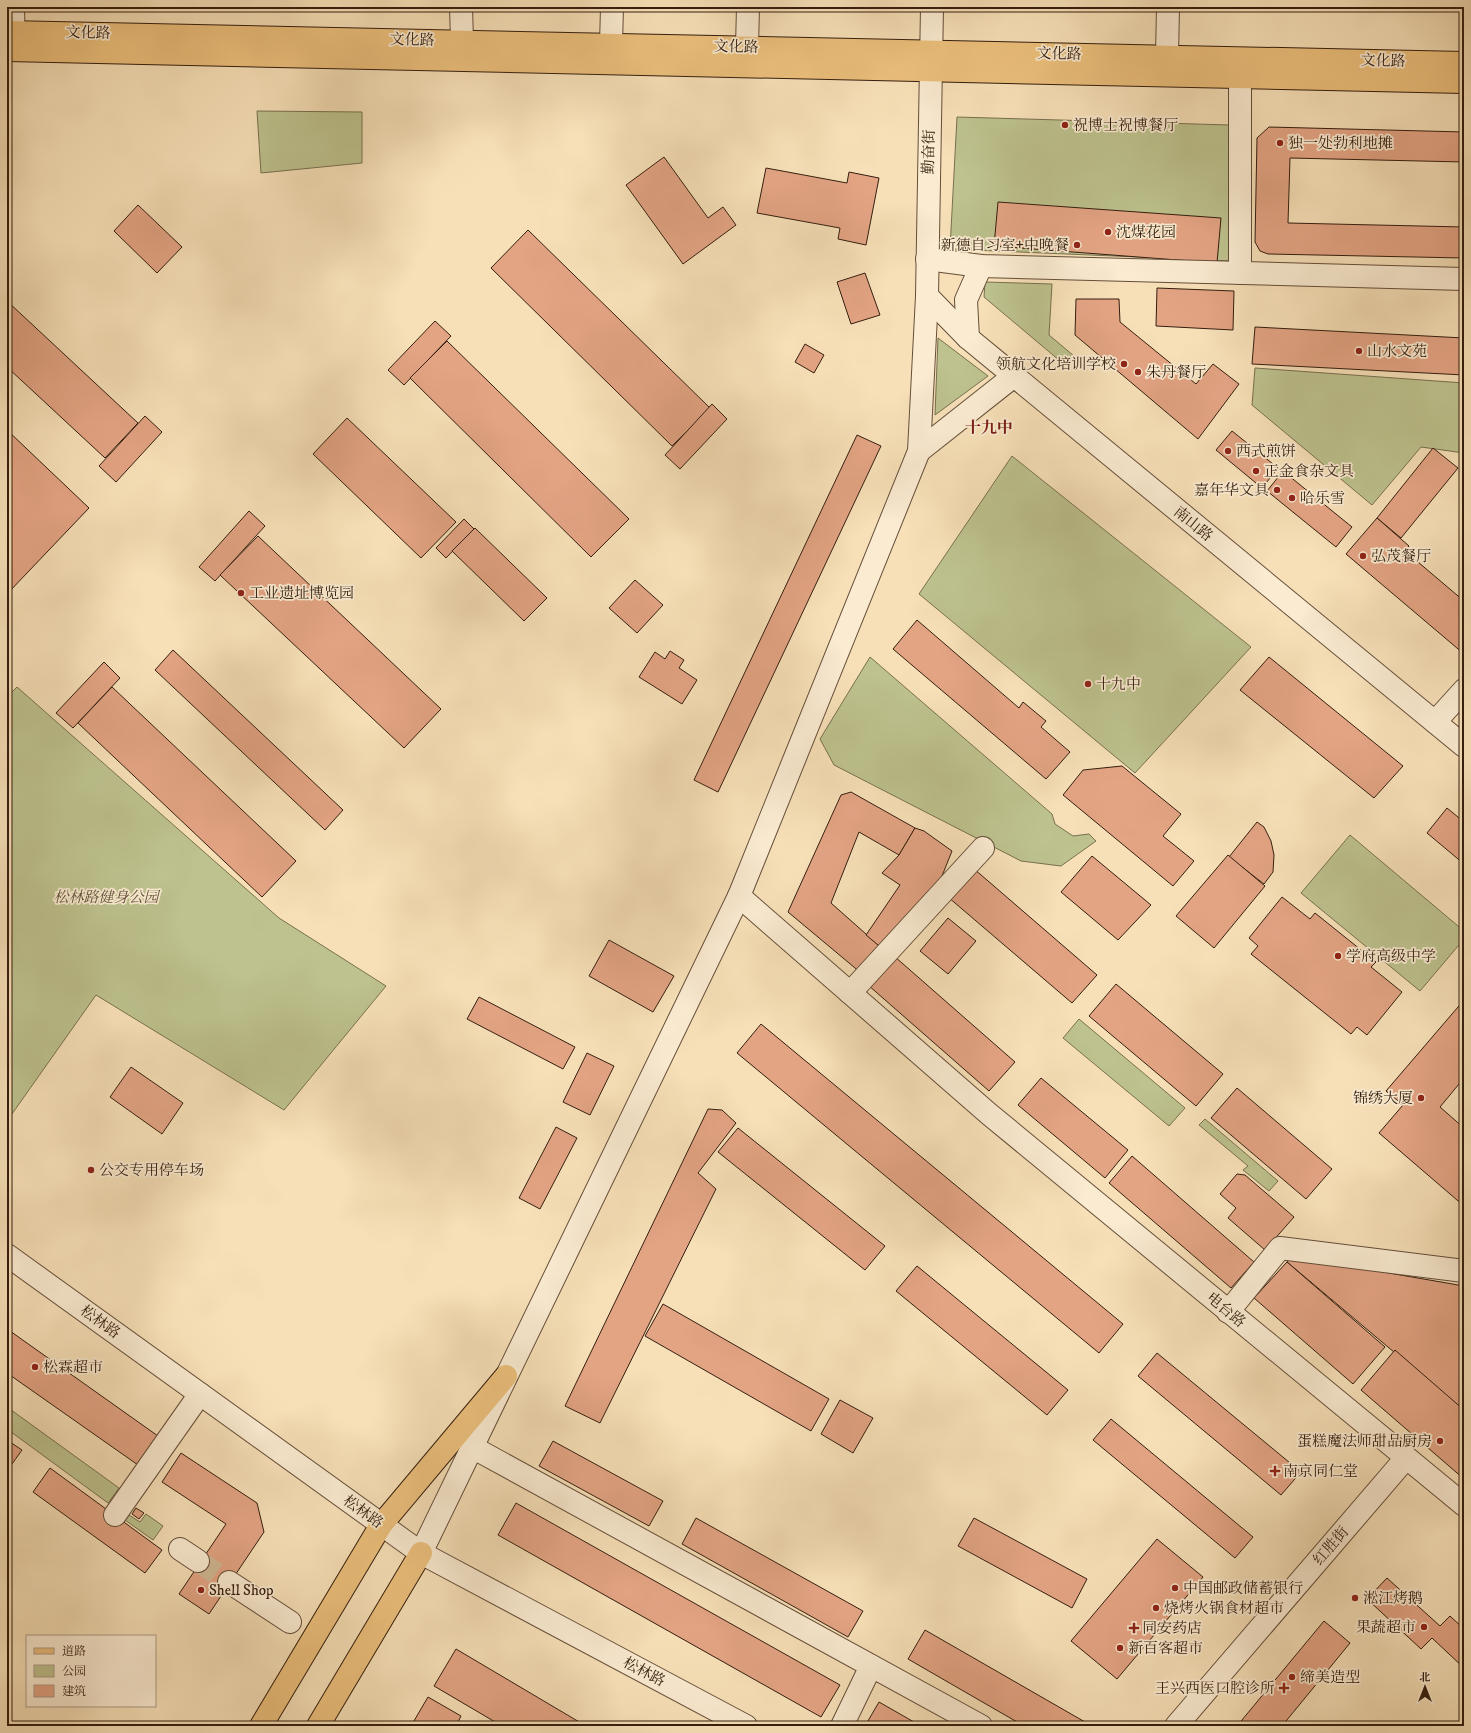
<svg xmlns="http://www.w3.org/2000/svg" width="1471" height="1733" viewBox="0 0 1471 1733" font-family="'IM FELL DW Pica','Noto Serif SC',serif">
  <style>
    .green { fill: #bdc28e; stroke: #78704e }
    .building { fill: #e3a484; stroke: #341e0f }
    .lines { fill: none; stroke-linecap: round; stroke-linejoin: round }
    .minor-tunnel { stroke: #d0b996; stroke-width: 22; stroke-dasharray: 22 11; stroke-linecap: butt }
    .minor-casing { stroke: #654e39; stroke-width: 24 }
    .major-casing { stroke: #341e0f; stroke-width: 24 }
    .minor { stroke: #faebd1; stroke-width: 22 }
    .major { stroke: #ecc07c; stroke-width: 22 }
    .poi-dot { fill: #8f2418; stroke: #faebd1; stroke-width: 1.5 }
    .labels { text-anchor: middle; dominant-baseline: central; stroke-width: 3.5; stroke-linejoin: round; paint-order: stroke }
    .street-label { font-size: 15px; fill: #341e0f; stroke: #faebd1 }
    .poi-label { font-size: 15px; fill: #341e0f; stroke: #faebd1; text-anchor: start }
    .park-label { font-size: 15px; font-style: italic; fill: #5d4f35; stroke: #faebd1 }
    .neighbourhood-label { font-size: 16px; font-weight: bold; fill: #7a1f14; stroke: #faebd1 }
  </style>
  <rect width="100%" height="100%" fill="#f7e0b8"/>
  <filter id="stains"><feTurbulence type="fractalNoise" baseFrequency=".005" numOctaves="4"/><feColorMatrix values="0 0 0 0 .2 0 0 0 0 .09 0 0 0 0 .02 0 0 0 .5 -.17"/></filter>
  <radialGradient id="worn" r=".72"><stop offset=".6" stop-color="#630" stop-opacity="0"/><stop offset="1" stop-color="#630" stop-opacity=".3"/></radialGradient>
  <g class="green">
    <polygon points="257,111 362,112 362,163 261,173"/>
    <polygon points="957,117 1230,125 1230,261 950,249"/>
    <polygon points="985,282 1052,284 1049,335 1074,356 1066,366 984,297"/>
    <polygon points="938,338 988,376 935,415"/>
    <polygon points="1255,368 1464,383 1464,453 1421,447 1372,505 1252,405"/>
    <polygon points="1012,456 1251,647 1135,773 919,594"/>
    <polygon points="870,657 1052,814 1055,824 1073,836 1089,834 1096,841 1061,866 1021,861 834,765 820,739"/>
    <polygon points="17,687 279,918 386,986 284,1110 96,995 7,1121 7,697"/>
    <polygon points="1350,835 1464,931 1464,939 1420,991 1301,893"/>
    <polygon points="1079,1019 1185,1108 1169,1126 1063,1038"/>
    <polygon points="1205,1119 1278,1181 1269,1191 1243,1170 1248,1166 1199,1125"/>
    <polygon points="7,1407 119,1488 108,1503 7,1429"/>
    <polygon points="146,1514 163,1526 153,1540 125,1520 129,1515 140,1522"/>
  </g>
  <g class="building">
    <polygon points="1269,127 1464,132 1464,162 1290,158 1288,223 1464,227 1464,258 1268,254 1260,251 1255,242 1257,138"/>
    <polygon points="664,157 708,218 723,207 736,225 683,264 626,185"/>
    <polygon points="766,168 847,183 849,172 879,178 866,245 838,239 840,228 757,213"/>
    <polygon points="998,202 1221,218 1217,263 994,246"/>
    <polygon points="138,205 182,247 157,273 114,231"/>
    <polygon points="528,230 710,408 672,446 491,268"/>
    <polygon points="865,273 880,315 851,324 837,282"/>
    <polygon points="1157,288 1234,291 1233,330 1156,326"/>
    <polygon points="1076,299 1119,299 1120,322 1196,384 1213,364 1239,384 1198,439 1075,335"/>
    <polygon points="7,301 138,423 105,458 7,367"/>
    <polygon points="435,321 451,336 404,385 388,370"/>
    <polygon points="1255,327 1464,338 1464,375 1252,364"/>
    <polygon points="447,341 629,519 591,557 410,378"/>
    <polygon points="805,344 824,355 814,373 795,362"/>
    <polygon points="712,404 727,419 680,469 665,455"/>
    <polygon points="145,416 162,432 116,482 99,466"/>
    <polygon points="347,418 456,522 421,558 313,454"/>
    <polygon points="7,430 89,508 7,594"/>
    <polygon points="1232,431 1278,468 1262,488 1216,450"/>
    <polygon points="857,435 881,446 718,792 694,780"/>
    <polygon points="1433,448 1458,468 1401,538 1377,518"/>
    <polygon points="1283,471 1352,527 1336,547 1267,491"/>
    <polygon points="249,511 265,526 215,581 199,567"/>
    <polygon points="1377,518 1409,546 1405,551 1464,601 1464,654 1346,554"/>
    <polygon points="464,519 474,529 446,558 436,548"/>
    <polygon points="475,528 547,598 524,621 452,551"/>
    <polygon points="258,536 441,709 404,748 220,575"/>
    <polygon points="635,580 663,605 637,633 609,608"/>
    <polygon points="917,620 1019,708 1023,702 1046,721 1041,727 1070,752 1046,779 893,649"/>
    <polygon points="173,650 343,810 325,830 155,670"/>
    <polygon points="670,651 684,660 679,668 697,680 682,704 639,677 655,652 665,659"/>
    <polygon points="1269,657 1403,766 1374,798 1240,690"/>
    <polygon points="104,662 120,678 73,728 56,713"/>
    <polygon points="112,687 296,861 262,897 78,723"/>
    <polygon points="1122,766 1181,814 1163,836 1194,861 1173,886 1063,795 1083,770"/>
    <polygon points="851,792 915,828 899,855 859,832 831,903 884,950 861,973 788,912 841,795"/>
    <polygon points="1447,808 1464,822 1464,864 1427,833"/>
    <polygon points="1257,822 1264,827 1271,841 1274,855 1273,872 1264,884 1229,857"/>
    <polygon points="915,828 924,831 952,851 940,881 884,950 866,935 900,885 882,873 899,855"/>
    <polygon points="1228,855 1265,886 1214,948 1176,916"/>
    <polygon points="1092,856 1151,905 1118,940 1061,892"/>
    <polygon points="973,868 1097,975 1072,1003 948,897"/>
    <polygon points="1282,897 1310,919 1315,913 1376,962 1371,967 1402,992 1367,1035 1357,1027 1351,1034 1251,954 1258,946 1249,938"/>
    <polygon points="948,918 976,941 948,974 920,951"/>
    <polygon points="609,940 674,976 653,1012 589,976"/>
    <polygon points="894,956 1015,1062 989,1091 868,985"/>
    <polygon points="1116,984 1223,1074 1196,1106 1089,1016"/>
    <polygon points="479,997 575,1047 563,1069 467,1019"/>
    <polygon points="1464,1000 1464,1078 1440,1107 1464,1128 1464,1206 1379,1133 1403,1105 1386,1091"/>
    <polygon points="761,1024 1123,1324 1099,1353 737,1053"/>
    <polygon points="587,1053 614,1066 590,1115 563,1102"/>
    <polygon points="131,1067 183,1103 162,1134 110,1097"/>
    <polygon points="1041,1078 1128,1150 1105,1178 1018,1105"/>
    <polygon points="1237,1088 1332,1169 1306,1199 1211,1118"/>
    <polygon points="708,1109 722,1110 736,1123 698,1173 716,1189 600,1423 565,1406"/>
    <polygon points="556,1127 577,1138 540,1209 519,1198"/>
    <polygon points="738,1128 885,1246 865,1270 718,1152"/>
    <polygon points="1132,1156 1254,1262 1231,1288 1109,1183"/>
    <polygon points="1237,1174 1245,1175 1294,1217 1265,1250 1228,1218 1236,1208 1220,1194"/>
    <polygon points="1291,1256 1464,1286 1464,1411 1287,1262"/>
    <polygon points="1287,1262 1385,1347 1353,1384 1254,1298"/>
    <polygon points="917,1266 1068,1390 1047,1415 896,1291"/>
    <polygon points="663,1304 829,1399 811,1431 645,1336"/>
    <polygon points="10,1331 158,1436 138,1465 7,1373 7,1335"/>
    <polygon points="1395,1350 1464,1410 1464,1479 1361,1390"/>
    <polygon points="1157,1353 1301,1472 1281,1495 1138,1376"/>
    <polygon points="840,1400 873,1418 853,1453 821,1434"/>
    <polygon points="1111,1419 1253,1537 1235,1558 1093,1440"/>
    <polygon points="7,1440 22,1450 7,1471"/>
    <polygon points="553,1441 663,1501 649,1526 539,1466"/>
    <polygon points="181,1453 257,1503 264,1532 209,1614 179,1594 226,1524 162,1482"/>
    <polygon points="50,1468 162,1550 145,1573 33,1492"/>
    <polygon points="516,1503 840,1685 821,1717 498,1535"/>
    <polygon points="136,1508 144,1513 139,1519 132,1514"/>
    <polygon points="696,1518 863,1611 848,1637 682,1544"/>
    <polygon points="974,1518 1087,1579 1072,1608 958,1546"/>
    <polygon points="1157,1539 1203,1577 1117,1679 1071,1641"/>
    <polygon points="1387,1578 1440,1626 1450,1616 1464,1629 1464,1668 1432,1638 1421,1649 1367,1599"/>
    <polygon points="1324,1621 1350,1643 1282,1726 1237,1726"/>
    <polygon points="925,1630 1085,1722 1082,1726 1024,1726 908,1659"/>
    <polygon points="456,1649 586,1726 502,1726 434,1686"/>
    <polygon points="428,1697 461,1716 456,1726 411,1726"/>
    <polygon points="879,1702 921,1726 865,1726"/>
  </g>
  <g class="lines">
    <polyline class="minor-tunnel" points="198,1561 229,1582"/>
    <g class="minor-casing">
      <g id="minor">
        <polyline points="13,7 14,50"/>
        <polyline points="461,7 462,41"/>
        <polyline points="611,44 612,7"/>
        <polyline points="747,47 748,7"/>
        <polyline points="1167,56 1168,7"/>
        <polyline points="1240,77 1240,273"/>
        <polyline points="927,259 981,266 1464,279"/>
        <polyline points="927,296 968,338 1464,746"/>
        <polyline points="968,338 966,300 981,266"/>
        <polyline points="919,451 1014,376"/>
        <polyline points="1435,722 1464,690"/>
        <polyline points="739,896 989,1114 1464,1505"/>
        <polyline points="850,993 983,848"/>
        <polyline points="7,1255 421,1553 746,1726"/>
        <polyline points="1228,1312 1280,1248 1464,1271"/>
        <polyline points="472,1447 981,1726"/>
        <polyline points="115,1515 200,1394"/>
        <polyline points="180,1549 198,1561"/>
        <polyline points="421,1553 739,896 919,451 927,296 932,7"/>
        <polyline points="229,1582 290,1622"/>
        <polyline points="842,1726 871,1666"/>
        <polyline points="1176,1726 1406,1458"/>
      </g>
    </g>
    <g class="major-casing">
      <g id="major">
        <polyline points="7,32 1464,63"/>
        <polyline points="7,50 1464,82"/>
        <polyline points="261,1726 381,1525 506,1376"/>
        <polyline points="318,1726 421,1553"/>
      </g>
    </g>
    <use href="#minor" class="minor"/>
    <use href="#major" class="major"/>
  </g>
  <g class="poi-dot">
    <circle cx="1065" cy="125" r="4"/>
    <circle cx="1280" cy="143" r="4"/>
    <circle cx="1108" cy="232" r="4"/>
    <circle cx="1077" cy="245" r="4"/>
    <circle cx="1359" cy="351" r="4"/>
    <circle cx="1124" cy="364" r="4"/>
    <circle cx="1138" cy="372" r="4"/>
    <circle cx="1228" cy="451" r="4"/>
    <circle cx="1256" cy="471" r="4"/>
    <circle cx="1277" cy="490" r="4"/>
    <circle cx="1292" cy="498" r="4"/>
    <circle cx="1363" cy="556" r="4"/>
    <circle cx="241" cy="593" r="4"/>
    <circle cx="1088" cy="684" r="4"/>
    <circle cx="1338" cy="956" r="4"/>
    <circle cx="1421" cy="1098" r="4"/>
    <circle cx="91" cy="1170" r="4"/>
    <circle cx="35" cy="1367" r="4"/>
    <circle cx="1440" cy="1441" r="4"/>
    <path d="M1273 1465h4v4h4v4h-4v4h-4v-4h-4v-4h4z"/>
    <circle cx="1175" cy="1588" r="4"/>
    <circle cx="201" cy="1590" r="4"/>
    <circle cx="1355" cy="1598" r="4"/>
    <circle cx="1156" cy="1608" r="4"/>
    <circle cx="1424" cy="1627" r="4"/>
    <path d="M1132 1622h4v4h4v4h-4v4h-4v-4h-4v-4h4z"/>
    <circle cx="1120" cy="1648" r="4"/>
    <circle cx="1292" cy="1677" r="4"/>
    <path d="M1282 1682h4v4h4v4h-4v4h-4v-4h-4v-4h4z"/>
  </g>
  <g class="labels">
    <g class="street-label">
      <text transform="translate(88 33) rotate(1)">文化路</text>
      <text transform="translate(412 40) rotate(1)">文化路</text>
      <text transform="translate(736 47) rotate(1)">文化路</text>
      <text transform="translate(1059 54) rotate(1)">文化路</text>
      <text transform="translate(1383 61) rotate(1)">文化路</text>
      <text transform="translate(929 152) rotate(-89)">勤奋街</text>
      <text transform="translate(1193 524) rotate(39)">南山路</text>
      <text transform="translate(1226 1310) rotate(40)">电台路</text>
      <text transform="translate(100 1322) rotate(36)">松林路</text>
      <text transform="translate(363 1512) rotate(36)">松林路</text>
      <text transform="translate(1331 1546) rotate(-49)">红胜街</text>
      <text transform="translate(644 1672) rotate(28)">松林路</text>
    </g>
    <g class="poi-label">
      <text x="1073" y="125">祝博士祝博餐厅</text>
      <text x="1288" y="143">独一处勃利地摊</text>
      <text x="1116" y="232">沈煤花园</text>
      <text x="1069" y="245" text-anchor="end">新德自习室+中晚餐</text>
      <text x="1367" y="351">山水文苑</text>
      <text x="1116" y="364" text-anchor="end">领航文化培训学校</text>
      <text x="1146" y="372">朱丹餐厅</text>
      <text x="1236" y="451">西式煎饼</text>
      <text x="1264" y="471">正金食杂文具</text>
      <text x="1269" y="490" text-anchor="end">嘉年华文具</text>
      <text x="1300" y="498">哈乐雪</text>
      <text x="1371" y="556">弘茂餐厅</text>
      <text x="249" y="593">工业遗址博览园</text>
      <text x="1096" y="684">十九中</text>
      <text x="1346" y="956">学府高级中学</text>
      <text x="1413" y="1098" text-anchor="end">锦绣大厦</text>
      <text x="99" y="1170">公交专用停车场</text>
      <text x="43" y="1367">松霖超市</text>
      <text x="1432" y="1441" text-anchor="end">蛋糕魔法师甜品厨房</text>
      <text x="1283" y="1471">南京同仁堂</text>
      <text x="1183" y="1588">中国邮政储蓄银行</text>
      <text x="209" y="1590">Shell Shop</text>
      <text x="1363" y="1598">淞江烤鹅</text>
      <text x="1164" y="1608">烧烤火锅食材超市</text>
      <text x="1416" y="1627" text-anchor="end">果蔬超市</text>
      <text x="1142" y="1628">同安药店</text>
      <text x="1128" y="1648">新百客超市</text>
      <text x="1300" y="1677">缔美造型</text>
      <text x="1275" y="1688" text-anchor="end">王兴西医口腔诊所</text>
    </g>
    <g class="park-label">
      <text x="106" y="897">松林路健身公园</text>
    </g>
    <g class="neighbourhood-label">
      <text x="989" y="428">十九中</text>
    </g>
  </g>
  <rect width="1471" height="1733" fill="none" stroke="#f7e0b8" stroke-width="24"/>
  <rect x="8" y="8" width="1455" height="1717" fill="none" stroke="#341e0f" stroke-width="2"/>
  <rect x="12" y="12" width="1447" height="1709" fill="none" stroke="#341e0f"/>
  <rect x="26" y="1635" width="130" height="72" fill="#faebd1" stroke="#ab9983"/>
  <rect x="34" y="1648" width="20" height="6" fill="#ecc07c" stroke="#ab9983"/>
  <text x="62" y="1655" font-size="12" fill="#341e0f">道路</text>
  <rect x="34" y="1665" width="20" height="12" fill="#bdc28e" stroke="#ab9983"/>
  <text x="62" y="1675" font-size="12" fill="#341e0f">公园</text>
  <rect x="34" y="1685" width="20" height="12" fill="#e3a484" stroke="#ab9983"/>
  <text x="62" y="1695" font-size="12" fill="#341e0f">建筑</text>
  <g transform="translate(1425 1687)" stroke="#faebd1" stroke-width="3" paint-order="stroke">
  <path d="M0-3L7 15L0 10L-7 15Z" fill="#341e0f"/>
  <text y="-6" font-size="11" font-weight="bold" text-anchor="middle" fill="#341e0f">北</text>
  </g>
  <rect width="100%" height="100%" filter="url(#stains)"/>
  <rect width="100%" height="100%" fill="url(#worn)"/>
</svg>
